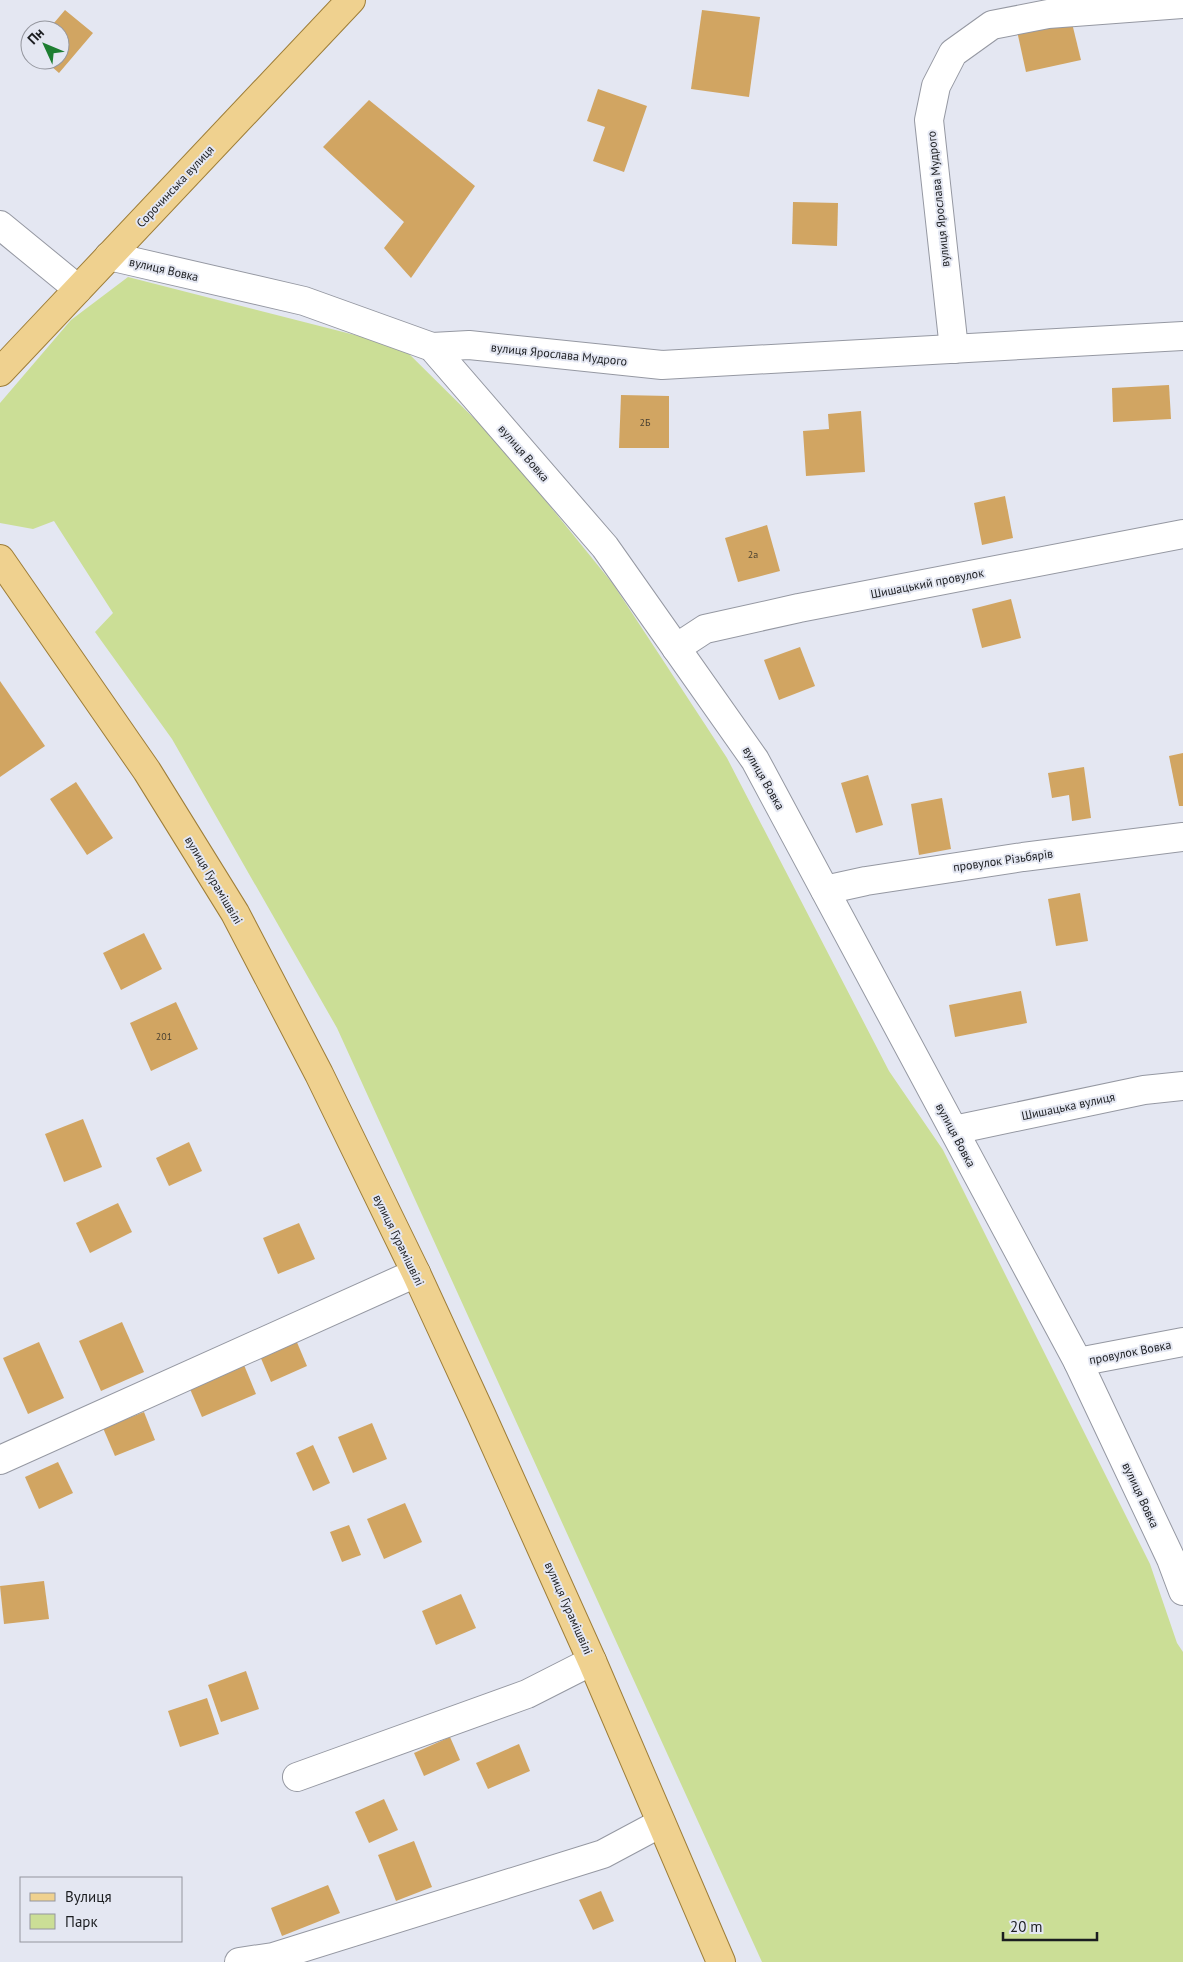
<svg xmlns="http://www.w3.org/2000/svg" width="1183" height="1962" viewBox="0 0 1183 1962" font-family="'PT Sans',sans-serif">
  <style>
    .green { fill: #cbde96 }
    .building { fill: #d1a562 }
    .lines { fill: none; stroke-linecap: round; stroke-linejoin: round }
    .minor-casing { stroke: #9598a2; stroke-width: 30 }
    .major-casing { stroke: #9e7e38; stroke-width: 30 }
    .minor { stroke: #fff; stroke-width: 28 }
    .major { stroke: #efd18f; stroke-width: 28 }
    .labels { text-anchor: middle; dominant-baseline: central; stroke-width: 4; stroke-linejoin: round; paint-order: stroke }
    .number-label { font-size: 10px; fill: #483f30 }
    .street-label { font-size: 12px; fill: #1b1d20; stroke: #e4e7f2 }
  </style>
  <rect width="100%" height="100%" fill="#e4e7f2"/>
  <polygon class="green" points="128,277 402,347 498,442 613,584 727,758 889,1071 943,1150 1150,1564 1177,1643 1183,1652 1183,1962 762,1962 337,1028 172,739 95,632 113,613 54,521 33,529 0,523 0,403 71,320"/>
  <g class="building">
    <polygon points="65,10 93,33 59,73 44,60 60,60 60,30 48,30"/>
    <polygon points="702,10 760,17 749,97 691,89"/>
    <polygon points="1071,19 1081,60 1026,72 1017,31"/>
    <polygon points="598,89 647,106 624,172 593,161 605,127 587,121"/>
    <polygon points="369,100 475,186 411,278 384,248 404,222 323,147"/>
    <polygon points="793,202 838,203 837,246 792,244"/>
    <polygon points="1169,385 1171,419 1113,422 1112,388"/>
    <polygon points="621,395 669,396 669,448 619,448"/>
    <polygon points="861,411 865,472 806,476 803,431 829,429 828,414"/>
    <polygon points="1005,496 1013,538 982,545 974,503"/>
    <polygon points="767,525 780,571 738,582 725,538"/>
    <polygon points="1011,599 1021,638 982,648 972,609"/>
    <polygon points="800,647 815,686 779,700 764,660"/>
    <polygon points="0,681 45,746 0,777"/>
    <polygon points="1183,753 1183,806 1179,806 1169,756"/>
    <polygon points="1084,767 1091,818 1072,821 1069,795 1052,798 1048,773"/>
    <polygon points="868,775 883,825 856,833 841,783"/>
    <polygon points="76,782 113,838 87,855 50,799"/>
    <polygon points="942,798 951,849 919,855 911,804"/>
    <polygon points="1080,893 1088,941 1056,946 1048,899"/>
    <polygon points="144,933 162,969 121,990 103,953"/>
    <polygon points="1021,991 1027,1023 955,1037 949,1005"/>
    <polygon points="176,1002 198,1049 151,1071 130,1023"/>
    <polygon points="83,1119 102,1167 64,1182 45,1134"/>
    <polygon points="189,1142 202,1171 169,1186 156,1158"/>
    <polygon points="118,1203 132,1232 90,1253 76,1223"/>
    <polygon points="299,1223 315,1259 278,1274 263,1238"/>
    <polygon points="122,1322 144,1372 101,1391 79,1341"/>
    <polygon points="296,1340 307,1366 271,1382 260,1356"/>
    <polygon points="39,1342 64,1398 28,1414 3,1358"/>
    <polygon points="244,1365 256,1394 202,1417 190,1389"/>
    <polygon points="144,1412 155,1440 115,1456 103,1428"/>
    <polygon points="372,1423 387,1459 353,1473 338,1437"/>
    <polygon points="313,1445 330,1483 313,1491 296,1453"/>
    <polygon points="58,1462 73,1493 39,1509 25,1477"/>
    <polygon points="405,1503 422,1542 384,1559 367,1519"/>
    <polygon points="349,1525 361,1555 342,1562 330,1532"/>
    <polygon points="44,1581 49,1619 4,1624 0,1586"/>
    <polygon points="461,1594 476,1628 436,1645 422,1611"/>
    <polygon points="246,1671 259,1709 221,1722 208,1685"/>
    <polygon points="207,1698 219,1734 180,1747 168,1711"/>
    <polygon points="450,1737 460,1760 424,1776 414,1753"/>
    <polygon points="519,1744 530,1771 488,1789 476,1763"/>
    <polygon points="384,1799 398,1830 369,1843 355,1812"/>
    <polygon points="414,1841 432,1887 396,1901 378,1855"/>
    <polygon points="328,1885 340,1913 282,1936 271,1908"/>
    <polygon points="601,1891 614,1921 593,1930 579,1900"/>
  </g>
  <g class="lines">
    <g class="minor-casing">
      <g id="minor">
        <polyline points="0,225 78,289"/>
        <polyline points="109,256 304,301 432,347 605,547 755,760 1078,1362 1171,1559 1183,1591"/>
        <polyline points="432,347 469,345 662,365 1183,336"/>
        <polyline points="954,349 929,120 936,86 953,53 992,25 1048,14 1183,4"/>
        <polyline points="676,648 705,629 799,608 1183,534"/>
        <polyline points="825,890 866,881 1023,857 1183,837"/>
        <polyline points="954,1130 1144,1090 1183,1086"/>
        <polyline points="1078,1362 1183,1342"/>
        <polyline points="0,1460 416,1273"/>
        <polyline points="297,1777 527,1694 592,1661"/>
        <polyline points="239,1962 273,1957 603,1854 661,1823"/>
      </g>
    </g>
    <g class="major-casing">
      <g id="major">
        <polyline points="0,372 351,0"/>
        <polyline points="0,559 147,771 235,913 319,1074 416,1273 481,1414 592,1661 721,1962"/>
      </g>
    </g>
    <use href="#minor" class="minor"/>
    <use href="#major" class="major"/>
  </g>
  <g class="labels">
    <g class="number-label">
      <text x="645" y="422">2Б</text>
      <text x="753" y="554">2а</text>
      <text x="164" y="1036">201</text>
    </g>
    <g class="street-label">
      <text transform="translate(175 186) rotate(-47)">Сорочинська вулиця</text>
      <text transform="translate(938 199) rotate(-96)">вулиця Ярослава Мудрого</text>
      <text transform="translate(164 269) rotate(13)">вулиця Вовка</text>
      <text transform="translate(559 354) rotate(6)">вулиця Ярослава Мудрого</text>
      <text transform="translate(524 453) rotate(49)">вулиця Вовка</text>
      <text transform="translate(927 583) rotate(-11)">Шишацький провулок</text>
      <text transform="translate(764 778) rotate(60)">вулиця Вовка</text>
      <text transform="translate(1003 860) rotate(-8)">провулок Різьбярів</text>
      <text transform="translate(214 880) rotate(59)">вулиця Гурамішвілі</text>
      <text transform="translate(1068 1106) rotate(-12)">Шишацька вулиця</text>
      <text transform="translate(956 1135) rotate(62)">вулиця Вовка</text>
      <text transform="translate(399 1240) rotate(64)">вулиця Гурамішвілі</text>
      <text transform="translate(1130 1352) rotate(-11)">провулок Вовка</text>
      <text transform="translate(1141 1495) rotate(65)">вулиця Вовка</text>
      <text transform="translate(569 1608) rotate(66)">вулиця Гурамішвілі</text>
    </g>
  </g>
  <rect x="20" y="1877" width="162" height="65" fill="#e4e7f2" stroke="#94969e"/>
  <rect x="30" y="1893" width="25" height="8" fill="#efd18f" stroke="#94969e"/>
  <text x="65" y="1902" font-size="15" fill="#1b1d20">Вулиця</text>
  <rect x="30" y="1914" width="25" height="15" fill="#cbde96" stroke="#94969e"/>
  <text x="65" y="1927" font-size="15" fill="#1b1d20">Парк</text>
  <g transform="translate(45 45) rotate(314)"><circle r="24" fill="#e4e7f2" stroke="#94969e"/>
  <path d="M0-4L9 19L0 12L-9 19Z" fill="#1d7e31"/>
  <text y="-8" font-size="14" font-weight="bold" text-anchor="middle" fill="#1b1d20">Пн</text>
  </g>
  <path d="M1003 1932v8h94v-8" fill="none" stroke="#1b1d20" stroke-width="2.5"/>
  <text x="1010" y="1932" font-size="15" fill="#1b1d20" stroke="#e4e7f2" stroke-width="4" paint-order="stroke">20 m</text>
</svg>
